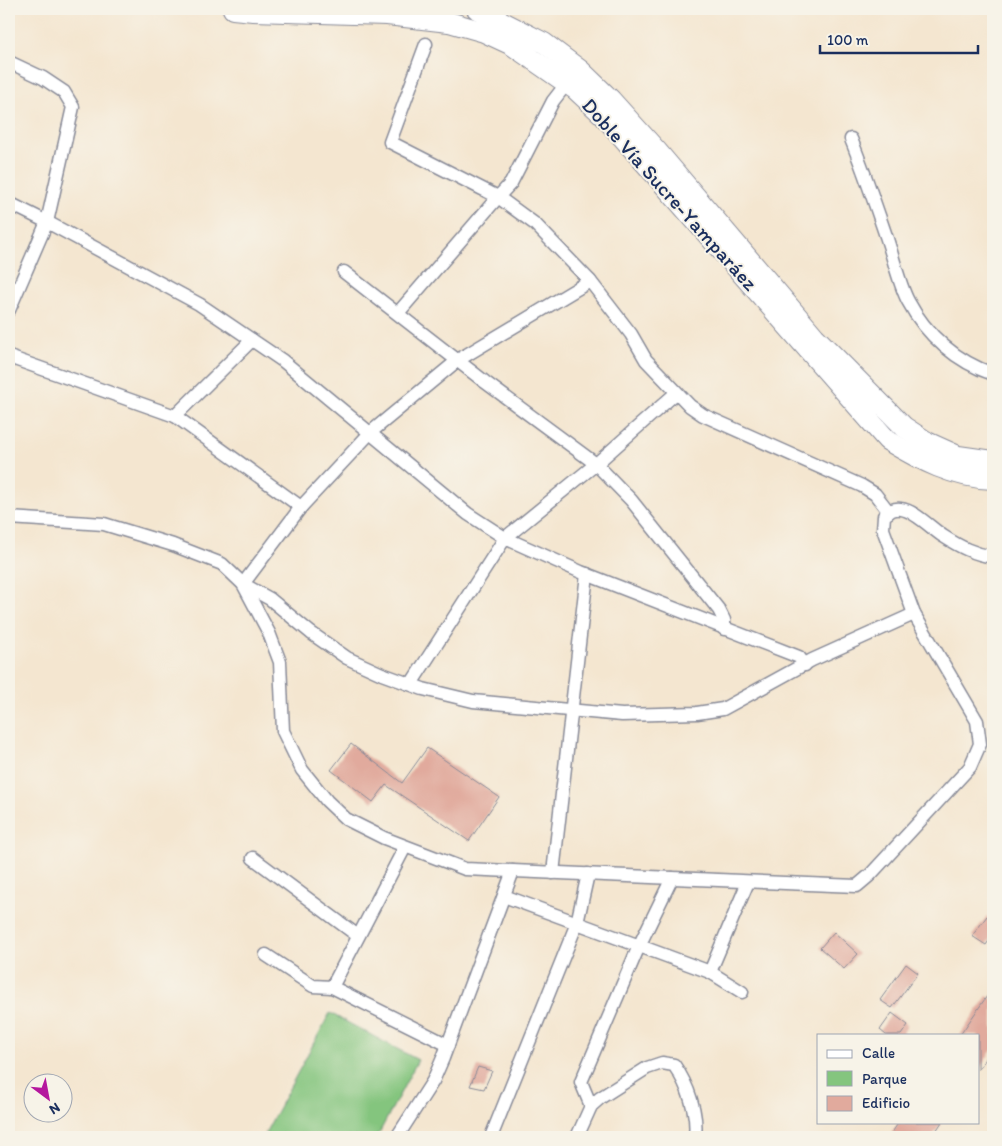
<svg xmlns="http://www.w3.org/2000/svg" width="1002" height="1146" viewBox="0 0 1002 1146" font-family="Itim,sans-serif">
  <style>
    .green { fill: #84c57e; stroke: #507a6e }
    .building { fill: #e1aa9d }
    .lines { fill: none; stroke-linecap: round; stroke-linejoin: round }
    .minor-casing { stroke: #888a97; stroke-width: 15 }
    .trunk-casing { stroke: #888a97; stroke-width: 22 }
    .minor { stroke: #fff; stroke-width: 12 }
    .trunk { stroke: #fff; stroke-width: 20 }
    .labels { text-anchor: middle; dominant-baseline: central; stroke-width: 4; stroke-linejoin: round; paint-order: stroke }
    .street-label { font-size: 21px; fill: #1b2f5e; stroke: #f7f3e8 }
  </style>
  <rect width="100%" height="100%" fill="#f7f3e8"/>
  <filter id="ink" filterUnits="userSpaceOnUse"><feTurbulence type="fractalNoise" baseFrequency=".02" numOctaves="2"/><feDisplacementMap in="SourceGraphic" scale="10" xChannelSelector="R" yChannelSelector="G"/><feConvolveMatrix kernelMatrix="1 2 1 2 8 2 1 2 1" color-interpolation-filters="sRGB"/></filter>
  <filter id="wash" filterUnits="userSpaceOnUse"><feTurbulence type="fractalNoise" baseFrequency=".0096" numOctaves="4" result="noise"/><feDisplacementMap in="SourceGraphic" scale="20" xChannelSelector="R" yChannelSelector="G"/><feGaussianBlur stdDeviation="1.12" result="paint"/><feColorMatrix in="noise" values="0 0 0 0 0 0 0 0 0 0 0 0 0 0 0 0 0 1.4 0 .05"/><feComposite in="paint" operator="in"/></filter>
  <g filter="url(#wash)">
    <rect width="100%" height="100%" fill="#f4e6d0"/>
    <polygon class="green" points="330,1013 418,1060 377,1137 263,1137"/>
    <g id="blocks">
      <g class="building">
        <polygon points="351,744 402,783 427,748 499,797 469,841 386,785 373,802 331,770"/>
        <polygon points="987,916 993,921 993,935 986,945 972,936"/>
        <polygon points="834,932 858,954 844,969 820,948"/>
        <polygon points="906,964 918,973 892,1008 880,1000"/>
        <polygon points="987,996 993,1000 993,1049 978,1070 978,1035 960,1035"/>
        <polygon points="892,1013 908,1025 901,1035 886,1035 880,1030"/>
        <polygon points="478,1067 492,1071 484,1089 470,1086"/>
        <polygon points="899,1122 942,1122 932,1137 889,1137"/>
      </g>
    </g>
  </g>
  <g filter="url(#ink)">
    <use href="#blocks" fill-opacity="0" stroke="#888a97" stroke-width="1"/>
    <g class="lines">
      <g class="minor-casing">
        <g id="minor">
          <polyline points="426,44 390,142 498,197 535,224 590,281 631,334 646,360 690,406 703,415 862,486 875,494 889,512"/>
          <polyline points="9,62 43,78 64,92 73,107 47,222 9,310"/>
          <path d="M851 139C864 171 875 204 886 236 893 256 899 284 908 301 926 335 957 362 993 374"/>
          <polyline points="9,203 47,222 199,304 283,361 468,514 505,538 581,572 799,657 805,665"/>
          <polyline points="344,272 485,382 596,464 631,500 719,610 724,620 724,629"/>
          <polyline points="590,281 458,360 371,432 301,507 243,584 270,599 311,633 347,658 382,674 423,689 473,701 622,715 697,713 723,709 812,660 914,614"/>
          <polyline points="398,313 498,197 511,183 553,101 567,83"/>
          <polyline points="9,357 175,416 301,507"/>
          <polyline points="175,416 252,340"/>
          <path d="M9 518 104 524 173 545 222 564 243 584 269 633 280 662 283 731 302 770 327 801 346 819 384 838 465 869 832 885 857 886 870 875 970 767 980 744 977 721 914 614 883 529 884 516C890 511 893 508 901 509 914 510 932 529 943 536 960 547 974 554 993 557"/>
          <polyline points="411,684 505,538 596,464 676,393"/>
          <polyline points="253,858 358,936"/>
          <polyline points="553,873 587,574"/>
          <polyline points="504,896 710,972 742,992"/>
          <polyline points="266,955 313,986 332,987 448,1045"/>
          <polyline points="710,972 748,882"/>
          <polyline points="332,987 405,847"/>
          <polyline points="591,1106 581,1082 639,946 672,878"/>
          <polyline points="397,1137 433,1081 443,1058 513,871"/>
          <polyline points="491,1137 577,923 588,874"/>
          <path d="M577 1137 591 1106 600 1098 647 1068 662 1063 674 1065C688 1085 698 1113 695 1137"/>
        </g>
      </g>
      <g class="trunk-casing">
        <g id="trunk">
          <path d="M233 9 253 11 387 15 449 22 484 32 512 45 575 89 603 115 887 440C920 460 954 478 993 479"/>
          <polyline points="477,9 544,43 580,70 611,100 657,151 815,337 904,427 927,442 958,456 993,461"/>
        </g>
      </g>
      <use href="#minor" class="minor"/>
      <use href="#trunk" class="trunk"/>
    </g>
  </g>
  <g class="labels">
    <g class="street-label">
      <text transform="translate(670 194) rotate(48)">Doble Vía Sucre-Yamparáez</text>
    </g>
  </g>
  <rect width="1002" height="1146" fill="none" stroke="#f7f3e8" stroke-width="30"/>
  <rect x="817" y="1034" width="162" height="90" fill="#f7f3e8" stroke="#9fa5b1"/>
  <rect x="827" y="1050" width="25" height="8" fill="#ffffff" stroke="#9fa5b1"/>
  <text x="862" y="1058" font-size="15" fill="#1b2f5e">Calle</text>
  <rect x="827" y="1071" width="25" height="15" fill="#84c57e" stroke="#9fa5b1"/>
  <text x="862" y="1084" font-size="15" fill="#1b2f5e">Parque</text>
  <rect x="827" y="1096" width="25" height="15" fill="#e1aa9d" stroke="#9fa5b1"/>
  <text x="862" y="1108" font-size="15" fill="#1b2f5e">Edificio</text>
  <g transform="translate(48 1098) rotate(148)"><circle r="24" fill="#f7f3e8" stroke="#9fa5b1"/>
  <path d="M0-4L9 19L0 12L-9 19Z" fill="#b5179e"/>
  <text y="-8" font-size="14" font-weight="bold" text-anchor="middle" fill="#1b2f5e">N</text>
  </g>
  <path d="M820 45v8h158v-8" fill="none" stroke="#1b2f5e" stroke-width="2.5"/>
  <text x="827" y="45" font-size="15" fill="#1b2f5e" stroke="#f7f3e8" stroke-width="4" paint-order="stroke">100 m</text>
</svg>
